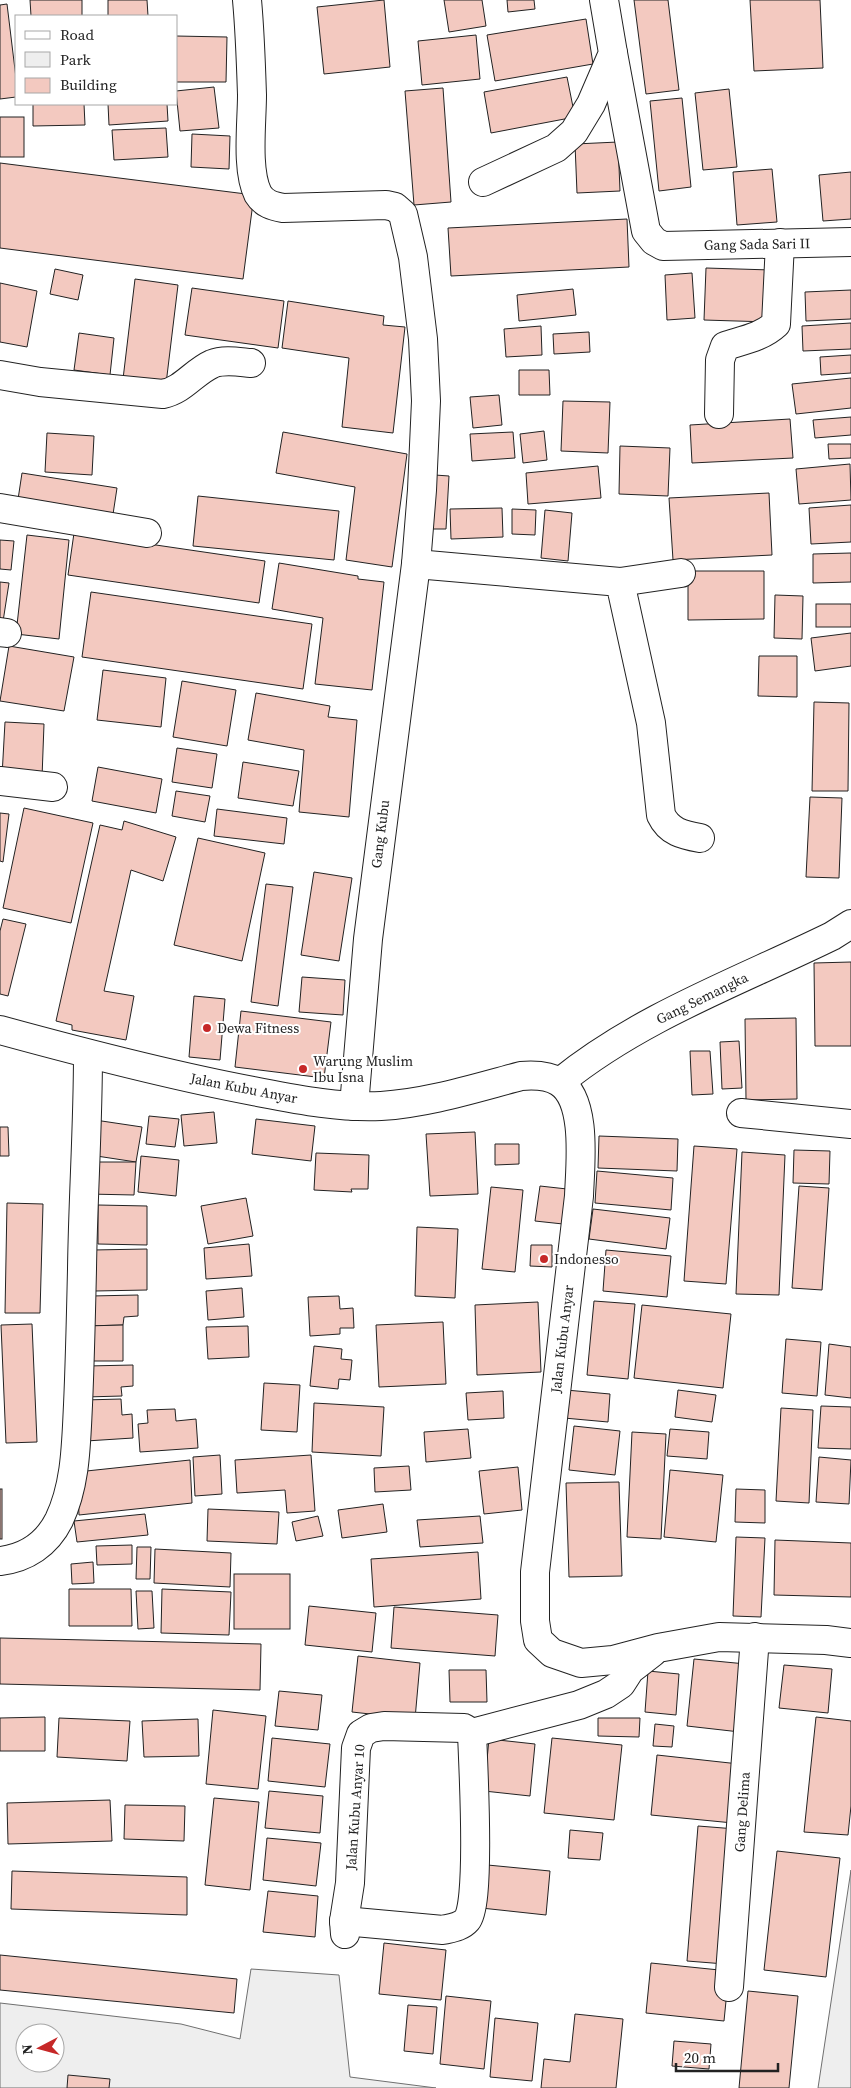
<svg xmlns="http://www.w3.org/2000/svg" width="851" height="2088" viewBox="0 0 851 2088" font-family="'Source Serif 4',serif">
  <style>
    .green { fill: #eee; stroke: #6f6f6f; fill-rule: evenodd }
    .building { fill: #f3c9c0; stroke: #222 }
    .lines { fill: none; stroke-linecap: round; stroke-linejoin: round }
    .minor-casing { stroke: #222; stroke-width: 30 }
    .minor { stroke: #fff; stroke-width: 28 }
    .poi-dot { fill: #c62828; stroke: #fff; stroke-width: 2 }
    .labels { text-anchor: middle; dominant-baseline: central; stroke-width: 4; stroke-linejoin: round; paint-order: stroke }
    .street-label { font-size: 14px; fill: #222; stroke: #fff }
    .poi-label { font-size: 14px; fill: #222; stroke: #fff; text-anchor: start }
  </style>
  <rect width="100%" height="100%" fill="#fff"/>
  <g class="green">
    <polygon points="851,1870 851,2088 818,2088"/>
    <path d="M251 1969 339 1975 350 2077 436 2088H0V2003L181 2024 240 2039ZM25 2033H55V2063H25Z"/>
  </g>
  <g class="building">
    <polygon points="30,0 82,0 82,16 31,16"/>
    <polygon points="108,0 147,0 148,16 108,16"/>
    <polygon points="384,0 390,67 324,74 317,7"/>
    <polygon points="444,0 482,0 486,26 449,32"/>
    <polygon points="507,0 534,0 535,9 508,12"/>
    <polygon points="634,0 668,0 679,90 646,94"/>
    <polygon points="750,0 820,0 823,68 754,71"/>
    <polygon points="7,4 16,78 16,97 0,99 0,5"/>
    <polygon points="586,19 593,64 495,81 487,35"/>
    <polygon points="476,35 480,79 422,85 418,41"/>
    <polygon points="176,36 227,37 226,82 176,82"/>
    <polygon points="567,77 575,117 491,133 484,92"/>
    <polygon points="214,87 219,128 180,131 176,91"/>
    <polygon points="443,88 451,202 414,205 405,91"/>
    <polygon points="729,89 737,167 703,170 695,93"/>
    <polygon points="682,98 691,187 659,191 650,101"/>
    <polygon points="33,104 84,104 85,125 33,126"/>
    <polygon points="108,104 167,104 168,121 109,125"/>
    <rect x="0" y="117" width="24" height="40"/>
    <polygon points="166,128 168,157 114,160 112,130"/>
    <polygon points="192,134 230,136 229,169 191,167"/>
    <polygon points="618,142 620,191 577,193 575,144"/>
    <polygon points="0,163 254,195 243,279 0,248"/>
    <polygon points="772,169 777,222 737,225 733,172"/>
    <polygon points="851,172 851,219 823,221 819,175"/>
    <polygon points="627,219 629,267 451,276 448,228"/>
    <polygon points="706,268 771,270 769,322 704,320"/>
    <polygon points="55,269 83,275 78,300 50,294"/>
    <polygon points="692,273 695,318 667,320 665,275"/>
    <polygon points="135,279 178,285 166,384 123,379"/>
    <polygon points="0,283 37,291 27,347 0,342"/>
    <polygon points="192,288 284,301 278,348 185,335"/>
    <polygon points="573,289 576,315 519,321 517,295"/>
    <polygon points="851,290 851,319 806,321 805,292"/>
    <polygon points="288,301 384,316 383,325 405,327 393,433 342,427 349,358 282,348"/>
    <polygon points="851,323 851,349 803,351 802,326"/>
    <polygon points="541,326 542,355 506,357 504,329"/>
    <polygon points="589,332 590,352 554,354 553,334"/>
    <polygon points="79,333 114,338 110,375 74,370"/>
    <polygon points="851,355 851,373 821,375 820,357"/>
    <polygon points="519,370 549,370 550,395 519,395"/>
    <polygon points="851,378 851,408 796,414 792,384"/>
    <polygon points="499,395 502,425 473,428 470,397"/>
    <polygon points="563,401 610,402 608,453 561,451"/>
    <polygon points="851,417 851,435 815,438 813,420"/>
    <polygon points="790,419 793,458 692,463 690,425"/>
    <polygon points="544,431 547,460 523,463 520,434"/>
    <polygon points="283,432 407,454 392,567 346,560 355,487 276,473"/>
    <polygon points="513,432 515,458 472,461 470,434"/>
    <polygon points="47,433 94,436 92,475 45,472"/>
    <polygon points="828,444 851,444 851,458 829,459"/>
    <polygon points="620,446 670,448 668,496 619,494"/>
    <polygon points="850,464 851,500 799,504 796,469"/>
    <polygon points="598,466 601,498 528,504 526,473"/>
    <polygon points="22,473 117,488 112,521 17,506"/>
    <polygon points="435,475 449,476 446,529 431,529"/>
    <polygon points="769,493 772,555 673,560 669,498"/>
    <polygon points="198,496 339,511 334,560 193,546"/>
    <polygon points="851,505 851,542 811,544 809,508"/>
    <polygon points="502,508 503,537 451,539 450,509"/>
    <polygon points="512,509 536,510 535,535 512,534"/>
    <polygon points="545,510 572,513 568,561 541,558"/>
    <polygon points="74,533 265,561 259,603 68,575"/>
    <polygon points="27,535 69,540 59,639 16,634"/>
    <polygon points="0,540 14,541 11,570 0,569"/>
    <polygon points="851,553 851,582 813,583 813,554"/>
    <polygon points="279,563 358,576 358,579 384,582 372,690 315,684 323,618 272,609"/>
    <polygon points="688,571 764,571 764,619 688,620"/>
    <polygon points="0,582 9,583 2,628 0,628"/>
    <polygon points="91,592 312,624 303,689 82,657"/>
    <polygon points="775,595 803,596 802,639 774,638"/>
    <rect x="816" y="604" width="35" height="23"/>
    <polygon points="851,633 851,666 815,671 811,638"/>
    <polygon points="9,646 74,657 64,711 0,701"/>
    <polygon points="759,656 797,656 797,697 758,696"/>
    <polygon points="103,670 166,678 161,727 97,720"/>
    <polygon points="182,681 236,690 227,746 173,737"/>
    <polygon points="256,693 330,706 328,717 357,720 349,817 299,812 304,750 248,740"/>
    <polygon points="814,702 849,703 848,791 812,791"/>
    <polygon points="5,722 44,724 42,778 2,776"/>
    <polygon points="177,748 217,754 212,788 172,782"/>
    <polygon points="243,762 299,771 293,806 238,798"/>
    <polygon points="98,767 162,779 156,813 92,801"/>
    <polygon points="176,791 210,796 205,822 172,816"/>
    <polygon points="810,797 842,798 839,878 806,877"/>
    <polygon points="24,808 93,823 71,923 3,908"/>
    <polygon points="217,809 287,818 284,844 214,836"/>
    <polygon points="0,813 9,814 3,862 0,861"/>
    <polygon points="124,821 176,837 163,881 131,870 104,991 134,996 126,1040 72,1030 72,1025 56,1021 100,825 122,830"/>
    <polygon points="198,838 265,853 242,961 174,945"/>
    <polygon points="314,872 352,878 339,961 301,955"/>
    <polygon points="266,884 293,887 278,1006 251,1002"/>
    <polygon points="3,919 26,924 8,996 0,994 0,931"/>
    <polygon points="851,962 851,1046 815,1046 814,963"/>
    <polygon points="302,977 345,980 343,1015 299,1012"/>
    <polygon points="194,996 225,999 220,1060 189,1057"/>
    <polygon points="241,1011 331,1022 324,1078 235,1067"/>
    <polygon points="796,1018 797,1099 746,1100 745,1019"/>
    <polygon points="739,1041 742,1088 722,1089 720,1042"/>
    <polygon points="690,1051 710,1051 713,1094 692,1095"/>
    <polygon points="214,1112 217,1143 184,1146 181,1115"/>
    <polygon points="149,1116 179,1119 175,1147 146,1144"/>
    <polygon points="256,1119 315,1126 311,1161 252,1154"/>
    <polygon points="95,1120 142,1127 136,1162 90,1155"/>
    <polygon points="0,1127 8,1127 9,1156 0,1156"/>
    <polygon points="475,1132 478,1194 430,1196 426,1134"/>
    <polygon points="599,1136 678,1139 677,1171 598,1168"/>
    <polygon points="495,1144 519,1144 519,1164 495,1165"/>
    <polygon points="694,1146 737,1149 726,1284 684,1281"/>
    <polygon points="794,1150 830,1151 829,1184 793,1183"/>
    <polygon points="742,1152 785,1155 779,1295 736,1294"/>
    <polygon points="316,1153 369,1155 368,1189 351,1189 352,1192 314,1190"/>
    <polygon points="141,1156 179,1160 176,1196 138,1192"/>
    <polygon points="89,1162 136,1162 134,1195 88,1194"/>
    <polygon points="597,1171 673,1178 671,1210 595,1203"/>
    <polygon points="540,1186 567,1189 563,1224 535,1221"/>
    <polygon points="799,1186 829,1188 822,1290 792,1288"/>
    <polygon points="491,1187 523,1190 515,1272 482,1269"/>
    <polygon points="246,1198 253,1236 208,1244 201,1206"/>
    <polygon points="7,1203 43,1204 40,1313 5,1313"/>
    <polygon points="98,1205 147,1206 147,1245 98,1244"/>
    <polygon points="593,1209 670,1218 666,1249 589,1239"/>
    <polygon points="417,1227 458,1229 455,1298 415,1296"/>
    <polygon points="249,1244 252,1276 206,1279 204,1248"/>
    <polygon points="531,1245 552,1245 552,1267 530,1266"/>
    <polygon points="147,1249 147,1290 95,1291 93,1250"/>
    <polygon points="606,1250 671,1256 667,1297 603,1291"/>
    <polygon points="242,1288 244,1317 208,1320 206,1291"/>
    <polygon points="138,1295 138,1316 124,1317 123,1325 85,1326 91,1296"/>
    <polygon points="339,1296 340,1309 353,1308 354,1328 340,1328 340,1334 310,1336 308,1297"/>
    <polygon points="594,1301 635,1304 628,1379 587,1375"/>
    <polygon points="538,1302 541,1372 477,1375 475,1305"/>
    <polygon points="642,1305 731,1314 723,1388 634,1378"/>
    <polygon points="443,1322 446,1384 379,1387 376,1325"/>
    <polygon points="32,1324 37,1442 6,1443 1,1325"/>
    <polygon points="123,1325 123,1361 85,1361 85,1326"/>
    <polygon points="248,1326 249,1357 208,1359 206,1327"/>
    <polygon points="786,1339 821,1342 817,1396 782,1393"/>
    <polygon points="829,1344 851,1347 851,1398 825,1395"/>
    <polygon points="314,1346 342,1349 341,1359 352,1360 350,1380 339,1379 338,1389 310,1386"/>
    <polygon points="133,1365 133,1386 121,1387 122,1396 85,1397 87,1366"/>
    <polygon points="264,1383 300,1385 297,1432 261,1430"/>
    <polygon points="566,1390 610,1394 608,1422 564,1418"/>
    <polygon points="678,1390 716,1395 712,1422 675,1417"/>
    <polygon points="503,1391 504,1418 468,1420 466,1393"/>
    <polygon points="121,1399 122,1415 132,1414 133,1438 86,1441 84,1400"/>
    <polygon points="314,1403 384,1407 381,1456 312,1452"/>
    <polygon points="821,1406 851,1407 851,1449 818,1448"/>
    <polygon points="781,1408 813,1410 809,1503 776,1501"/>
    <polygon points="175,1409 176,1421 196,1419 198,1448 140,1452 138,1424 148,1423 147,1410"/>
    <polygon points="574,1426 620,1431 615,1475 569,1470"/>
    <polygon points="468,1429 471,1458 426,1462 424,1432"/>
    <polygon points="670,1429 709,1432 707,1459 667,1456"/>
    <polygon points="632,1432 666,1434 661,1539 627,1537"/>
    <polygon points="220,1455 222,1494 195,1496 193,1457"/>
    <polygon points="311,1455 315,1511 287,1513 285,1490 237,1493 235,1460"/>
    <polygon points="819,1457 851,1460 849,1504 816,1502"/>
    <polygon points="190,1460 192,1503 79,1515 77,1472"/>
    <polygon points="409,1466 411,1490 375,1492 374,1468"/>
    <polygon points="518,1467 522,1510 484,1514 479,1471"/>
    <polygon points="670,1470 723,1475 716,1542 664,1537"/>
    <polygon points="619,1482 622,1576 569,1577 566,1483"/>
    <rect x="0" y="1489" width="2" height="50"/>
    <polygon points="736,1489 765,1490 765,1523 735,1522"/>
    <polygon points="383,1504 387,1532 342,1538 338,1510"/>
    <polygon points="208,1509 279,1512 277,1544 207,1541"/>
    <polygon points="145,1514 148,1535 77,1542 74,1521"/>
    <polygon points="318,1516 323,1536 296,1541 292,1522"/>
    <polygon points="480,1516 483,1543 420,1547 417,1520"/>
    <polygon points="736,1537 765,1538 761,1617 733,1616"/>
    <polygon points="775,1540 851,1543 851,1597 774,1595"/>
    <polygon points="132,1545 132,1564 97,1565 96,1546"/>
    <polygon points="137,1547 151,1547 150,1579 136,1579"/>
    <polygon points="155,1549 231,1553 230,1587 154,1583"/>
    <polygon points="478,1552 481,1599 374,1607 371,1559"/>
    <polygon points="93,1562 94,1583 72,1584 71,1564"/>
    <rect x="234" y="1574" width="56" height="55"/>
    <polygon points="69,1589 131,1589 132,1626 69,1626"/>
    <polygon points="162,1589 231,1592 229,1635 161,1633"/>
    <polygon points="136,1591 152,1591 154,1628 138,1629"/>
    <polygon points="309,1606 376,1613 372,1652 305,1645"/>
    <polygon points="394,1607 498,1615 495,1656 391,1648"/>
    <polygon points="0,1638 261,1644 260,1690 0,1684"/>
    <polygon points="358,1656 420,1663 415,1719 352,1712"/>
    <polygon points="694,1659 746,1664 740,1732 687,1726"/>
    <polygon points="784,1665 832,1669 828,1713 779,1708"/>
    <polygon points="449,1670 486,1670 487,1702 450,1702"/>
    <polygon points="648,1671 679,1674 676,1715 645,1712"/>
    <polygon points="279,1691 322,1695 318,1730 275,1726"/>
    <polygon points="213,1710 266,1716 258,1789 206,1784"/>
    <polygon points="45,1717 45,1751 0,1751 0,1718"/>
    <polygon points="816,1717 851,1721 851,1806 848,1835 804,1832"/>
    <polygon points="59,1718 130,1721 127,1761 57,1757"/>
    <polygon points="598,1718 640,1718 639,1737 598,1736"/>
    <polygon points="198,1719 199,1756 144,1757 142,1721"/>
    <polygon points="655,1724 674,1726 672,1747 653,1746"/>
    <polygon points="272,1738 330,1744 325,1787 268,1781"/>
    <polygon points="552,1738 622,1745 614,1820 544,1813"/>
    <polygon points="489,1739 535,1744 530,1796 484,1791"/>
    <polygon points="657,1755 739,1764 733,1823 651,1815"/>
    <polygon points="269,1791 323,1796 320,1833 265,1828"/>
    <polygon points="214,1798 259,1802 250,1890 205,1885"/>
    <polygon points="110,1800 112,1841 8,1844 7,1803"/>
    <polygon points="125,1805 185,1806 184,1841 124,1839"/>
    <polygon points="698,1826 736,1829 725,1964 687,1961"/>
    <polygon points="570,1830 603,1833 600,1860 568,1858"/>
    <polygon points="267,1838 321,1843 316,1886 263,1880"/>
    <polygon points="777,1851 840,1858 826,1977 764,1970"/>
    <polygon points="477,1864 550,1871 546,1915 472,1907"/>
    <polygon points="12,1871 187,1877 187,1915 11,1909"/>
    <polygon points="268,1891 318,1896 315,1937 263,1932"/>
    <polygon points="384,1943 446,1950 441,2000 379,1994"/>
    <polygon points="0,1955 237,1979 234,2013 0,1990"/>
    <polygon points="651,1963 729,1971 724,2021 646,2013"/>
    <polygon points="748,1991 798,1996 789,2088 739,2088"/>
    <polygon points="446,1996 491,2001 484,2069 440,2064"/>
    <polygon points="408,2005 437,2007 433,2054 404,2051"/>
    <polygon points="575,2014 623,2019 616,2088 541,2088 544,2059 570,2062"/>
    <polygon points="495,2018 538,2023 532,2081 490,2077"/>
    <polygon points="674,2041 711,2044 709,2069 672,2066"/>
    <polygon points="68,2075 110,2079 109,2088 67,2088"/>
  </g>
  <g class="lines">
    <g class="minor-casing">
      <g id="minor">
        <path d="M247 0C250 32 251 64 252 95 252 123 246 170 258 194 264 204 273 206 283 208L386 205 395 207 403 214 413 257 423 339 426 401 422 490 416 564 368 939 354 1106"/>
        <polyline points="613,53 646,231 654,241 663,246 851,242"/>
        <polyline points="483,182 556,148 574,132 591,104 613,53 604,0"/>
        <path d="M0 375 40 382 163 394C183 390 194 372 212 364 224 359 239 362 251 363"/>
        <path d="M719 414 720 360 725 346C744 340 762 337 776 324L780 243"/>
        <polyline points="0,508 147,533"/>
        <path d="M416 564 620 582 651 723 661 815C669 832 683 835 700 838"/>
        <polyline points="620,582 681,573"/>
        <polyline points="0,632 7,633"/>
        <polyline points="0,781 53,787"/>
        <path d="M0 1030C84 1053 168 1075 253 1091 295 1099 338 1108 381 1106 429 1103 475 1088 521 1076 533 1075 548 1075 559 1082 588 1100 580 1166 579 1196L535 1572V1621L538 1640 552 1653 581 1663 613 1660 658 1648 719 1637 826 1640 851 1643"/>
        <path d="M560 1082C640 1017 740 981 832 936L851 924"/>
        <polyline points="741,1113 851,1124"/>
        <path d="M0 1561C26 1558 47 1544 59 1520 76 1484 76 1444 78 1405 80 1360 81 1314 82 1269 83 1197 88 1126 88 1054"/>
        <path d="M344 1921 443 1930C451 1928 461 1927 467 1920 481 1904 473 1762 472 1733"/>
        <polyline points="345,1934 344,1921 350,1883 356,1748 361,1734 371,1728 384,1726 464,1728 472,1733 579,1705 606,1694 621,1684 630,1670 652,1653"/>
        <polyline points="729,1987 755,1637"/>
      </g>
    </g>
    <use href="#minor" class="minor"/>
  </g>
  <g class="poi-dot">
    <circle cx="207" cy="1028" r="5"/>
    <circle cx="303" cy="1069" r="5"/>
    <circle cx="544" cy="1259" r="5"/>
  </g>
  <g class="labels">
    <g class="street-label">
      <text transform="translate(757 244) rotate(-1)">Gang Sada Sari II</text>
      <text transform="translate(380 834) rotate(-83)">Gang Kubu</text>
      <text transform="translate(702 998) rotate(-26)">Gang Semangka</text>
      <text transform="translate(244 1088) rotate(11)">Jalan Kubu Anyar</text>
      <text transform="translate(562 1339) rotate(-83)">Jalan Kubu Anyar</text>
      <text transform="translate(355 1807) rotate(-86)">Jalan Kubu Anyar 10</text>
      <text transform="translate(742 1812) rotate(-86)">Gang Delima</text>
    </g>
    <g class="poi-label">
      <text x="217" y="1028">Dewa Fitness</text>
      <text x="313" y="1061">Warung Muslim<tspan x="313" dy="16">Ibu Isna</tspan></text>
      <text x="554" y="1259">Indonesso</text>
    </g>
  </g>
  <rect x="15" y="15" width="162" height="90" fill="#ffffff" stroke="#a7a7a7"/>
  <rect x="25" y="31" width="25" height="8" fill="#ffffff" stroke="#a7a7a7"/>
  <text x="60" y="40" font-size="15" fill="#222222">Road</text>
  <rect x="25" y="52" width="25" height="15" fill="#eeeeee" stroke="#a7a7a7"/>
  <text x="60" y="65" font-size="15" fill="#222222">Park</text>
  <rect x="25" y="78" width="25" height="15" fill="#f3c9c0" stroke="#a7a7a7"/>
  <text x="60" y="90" font-size="15" fill="#222222">Building</text>
  <g transform="translate(40 2048) rotate(264)"><circle r="24" fill="#ffffff" stroke="#a7a7a7"/>
  <path d="M0-4L9 19L0 12L-9 19Z" fill="#c62828"/>
  <text y="-8" font-size="14" font-weight="bold" text-anchor="middle" fill="#222222">N</text>
  </g>
  <path d="M676 2063v8h102v-8" fill="none" stroke="#222222" stroke-width="2.5"/>
  <text x="684" y="2063" font-size="15" fill="#222222" stroke="#ffffff" stroke-width="4" paint-order="stroke">20 m</text>
</svg>
